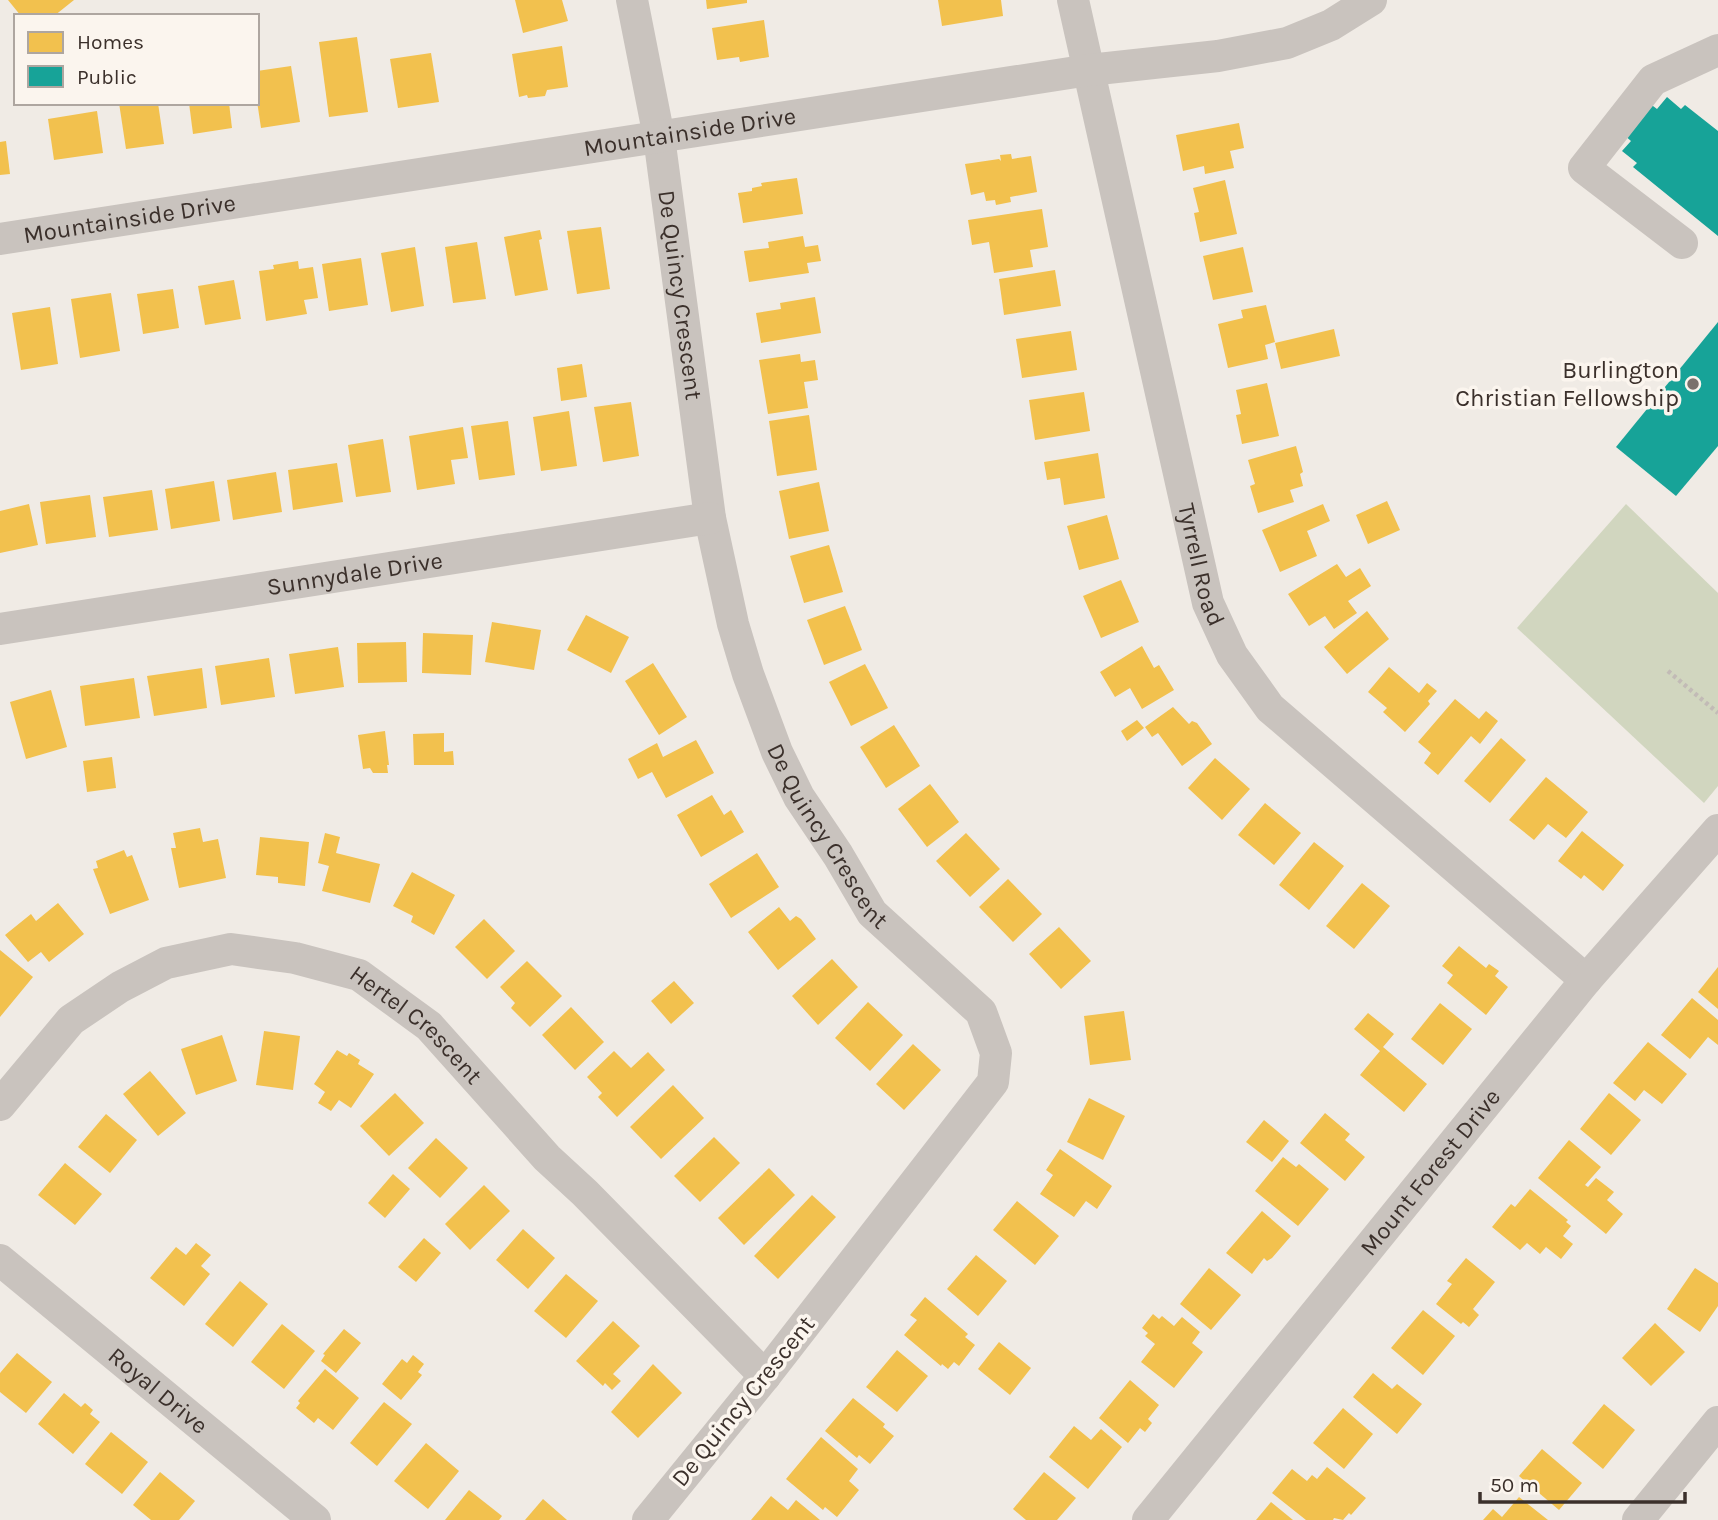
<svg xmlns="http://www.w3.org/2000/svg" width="1718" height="1520" viewBox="0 0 1718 1520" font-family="Karla,sans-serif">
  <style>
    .green { fill: #d1d6bf }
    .homes { fill: #f2c14e }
    .public { fill: #17a398 }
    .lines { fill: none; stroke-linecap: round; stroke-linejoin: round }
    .path { stroke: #c2bbb6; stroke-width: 4.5; stroke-dasharray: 3.5 3.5; stroke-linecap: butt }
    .minor { stroke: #c9c3be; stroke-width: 32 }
    .poi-dot { fill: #7a716c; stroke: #fbf5ee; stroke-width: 2.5 }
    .labels { text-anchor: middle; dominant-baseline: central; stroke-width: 7; stroke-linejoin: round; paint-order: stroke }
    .street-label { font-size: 24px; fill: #3b302b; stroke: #fbf5ee }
    .poi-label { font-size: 24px; fill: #3b302b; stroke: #fbf5ee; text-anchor: end }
  </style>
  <rect width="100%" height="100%" fill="#f0ebe5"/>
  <polygon class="green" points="1626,504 1718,593 1718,786 1704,803 1517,628"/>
  <g class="homes">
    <polygon points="8,0 74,0 54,16 21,16"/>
    <polygon points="515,0 562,0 568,21 523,33"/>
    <polygon points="706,0 747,0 747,3 707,9"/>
    <polygon points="938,0 1001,0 1003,16 942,26"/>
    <polygon points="764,20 769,57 740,62 739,57 717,60 712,28"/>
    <polygon points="357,37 368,112 329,117 319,42"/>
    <polygon points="562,46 568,87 547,90 545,96 528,98 527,95 519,97 512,54"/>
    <polygon points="431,53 439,102 398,108 390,59"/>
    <polygon points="291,66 300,122 261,128 257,101 257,71"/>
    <polygon points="119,103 158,103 164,144 126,149"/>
    <polygon points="189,103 229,103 232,128 193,134"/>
    <polygon points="97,111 103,153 54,160 48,119"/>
    <polygon points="1239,123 1244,148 1230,151 1234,168 1205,174 1204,166 1183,171 1176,135"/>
    <polygon points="6,141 10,174 0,175 0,142"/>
    <polygon points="1011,154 1012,159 1031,156 1037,192 1010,197 1011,202 996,205 995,200 986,201 984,192 971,195 965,164 999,159 1001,161 1000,155"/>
    <polygon points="797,178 803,214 743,223 738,193 752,191 752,188 762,186 761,183"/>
    <polygon points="1225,180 1237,234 1200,242 1194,213 1199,212 1193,188"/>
    <polygon points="1042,209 1048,247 1030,250 1033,267 994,273 989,242 972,245 968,220"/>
    <polygon points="601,227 610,289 577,294 567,231"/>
    <polygon points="540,230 542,239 539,240 548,290 515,296 504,237"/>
    <polygon points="803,236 805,247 818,245 821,261 807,263 809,273 749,282 744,251 769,248 768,242"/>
    <polygon points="477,242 486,299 453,303 445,247"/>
    <polygon points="415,247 424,306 391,312 381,253"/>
    <polygon points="1243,247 1253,292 1213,300 1203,256"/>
    <polygon points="361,258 368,305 329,311 322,264"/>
    <polygon points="298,261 299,269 313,267 318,298 304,300 307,314 266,321 259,271 274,269 273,265"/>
    <polygon points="1055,270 1061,306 1004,315 999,279"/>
    <polygon points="234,280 241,319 205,325 198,286"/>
    <polygon points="173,289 179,328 143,334 137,294"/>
    <polygon points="111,293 120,351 80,358 71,299"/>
    <polygon points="815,297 821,333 761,343 756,313 781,309 780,303"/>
    <polygon points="1266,305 1275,342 1265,345 1268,359 1228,368 1218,324 1243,318 1241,310"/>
    <polygon points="50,307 58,364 21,370 12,313"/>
    <polygon points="1334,329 1340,356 1281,369 1275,343"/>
    <polygon points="1071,331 1077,370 1022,378 1016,339"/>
    <polygon points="800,354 801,362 815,360 818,380 804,382 808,408 768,414 759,360"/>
    <polygon points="582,364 587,397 561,401 557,368"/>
    <polygon points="1267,383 1279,436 1242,444 1236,415 1241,414 1236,390"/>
    <polygon points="1084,392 1090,431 1035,440 1029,400"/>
    <polygon points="631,402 639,456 603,462 594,407"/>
    <polygon points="569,411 577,466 541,471 533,417"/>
    <polygon points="809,415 817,470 777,476 769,421"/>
    <polygon points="508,421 515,475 479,480 471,426"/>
    <polygon points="463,427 468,458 451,460 455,484 417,490 409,436"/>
    <polygon points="383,439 391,492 356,497 348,445"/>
    <polygon points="1296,446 1303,472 1300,474 1303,486 1290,490 1294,502 1258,513 1250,486 1255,484 1248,460"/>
    <polygon points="1098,453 1105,498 1064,505 1060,478 1047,480 1044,462"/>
    <polygon points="337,463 343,502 293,510 288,470"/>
    <polygon points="276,472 282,512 233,520 227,480"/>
    <polygon points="214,481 220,521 171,529 165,489"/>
    <polygon points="819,482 829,531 789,539 779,491"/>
    <polygon points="152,490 158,530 109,537 103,497"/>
    <polygon points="90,495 96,537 46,544 40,502"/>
    <polygon points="1387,501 1400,530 1368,544 1356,515"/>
    <polygon points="29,504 38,545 0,553 0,511"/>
    <polygon points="1323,504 1330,521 1307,531 1317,556 1280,572 1262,530"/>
    <polygon points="1107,515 1119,559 1079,570 1067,526"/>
    <polygon points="829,545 843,592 804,603 790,556"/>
    <polygon points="1337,564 1346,577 1360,568 1371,586 1348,601 1357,613 1334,629 1325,616 1309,626 1288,594"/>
    <polygon points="1121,580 1139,622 1101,638 1083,596"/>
    <polygon points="845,606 862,650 824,665 807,620"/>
    <polygon points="1367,611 1389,639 1347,674 1324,647"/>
    <polygon points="586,615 629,637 611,673 567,650"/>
    <polygon points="492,622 541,630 534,670 485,662"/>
    <polygon points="423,633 473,635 471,675 422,673"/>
    <polygon points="406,642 407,682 358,683 357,643"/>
    <polygon points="1142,646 1154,668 1159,665 1174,690 1142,709 1130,688 1115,697 1100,672"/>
    <polygon points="338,647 344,687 295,694 289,654"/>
    <polygon points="269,658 275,697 221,705 215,666"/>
    <polygon points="653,663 687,717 659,735 625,681"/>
    <polygon points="865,664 888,708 851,726 829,682"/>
    <polygon points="1389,667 1419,693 1427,683 1437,691 1428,701 1430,704 1405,732 1383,712 1387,708 1368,692"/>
    <polygon points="202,668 207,708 154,716 147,676"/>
    <polygon points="134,678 140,718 85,726 80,686"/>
    <polygon points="51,690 67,747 26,759 10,702"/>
    <polygon points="1455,699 1479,719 1486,711 1498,721 1480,744 1471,736 1438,775 1424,763 1431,753 1418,742"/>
    <polygon points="1173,707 1189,724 1192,721 1197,723 1212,744 1182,766 1158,733 1152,737 1145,727"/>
    <polygon points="1137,720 1144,728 1127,741 1121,731"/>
    <polygon points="894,725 920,766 886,788 860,747"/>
    <polygon points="385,731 389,765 387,765 388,773 373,773 370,768 363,769 358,735"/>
    <polygon points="444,733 444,752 453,751 454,765 414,765 413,734"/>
    <polygon points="1501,738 1526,760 1490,803 1464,781"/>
    <polygon points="696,740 714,773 666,798 652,772 638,779 628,759 657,743 663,757"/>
    <polygon points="112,757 116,788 87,792 83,761"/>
    <polygon points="1215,758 1250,789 1222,820 1188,788"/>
    <polygon points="1546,777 1588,812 1566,838 1548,824 1534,840 1509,820"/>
    <polygon points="930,784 959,822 927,847 898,809"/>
    <polygon points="712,795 724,815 731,810 744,832 701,857 677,815"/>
    <polygon points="1265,803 1301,833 1274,865 1238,835"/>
    <polygon points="200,828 203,842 218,839 226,878 179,888 171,848 176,848 173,833"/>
    <polygon points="1582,831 1624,865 1603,891 1584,875 1581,879 1558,861"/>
    <polygon points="325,833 340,837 336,853 380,864 370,903 322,891 329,866 318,863"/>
    <polygon points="966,833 1000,869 970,897 936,861"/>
    <polygon points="260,837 309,842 305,886 278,883 278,877 256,875"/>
    <polygon points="1314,842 1344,866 1309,910 1279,885"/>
    <polygon points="124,850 127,857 132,855 149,900 110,914 93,869 98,868 96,861"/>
    <polygon points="757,853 779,887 731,918 709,884"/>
    <polygon points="412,872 455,895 434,935 411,922 413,916 393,906"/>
    <polygon points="1008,879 1042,914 1013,942 979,907"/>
    <polygon points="1362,883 1390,906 1354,949 1326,926"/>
    <polygon points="58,903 84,934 49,962 41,952 28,962 5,935 31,914 36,921"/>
    <polygon points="779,907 790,921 796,916 801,919 816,939 778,970 748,932"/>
    <polygon points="484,919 515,951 487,979 455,947"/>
    <polygon points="1059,927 1091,961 1061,989 1029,954"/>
    <polygon points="1459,946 1486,968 1489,964 1499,971 1495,976 1508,987 1486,1015 1447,983 1453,975 1442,966"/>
    <polygon points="0,950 33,977 0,1017"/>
    <polygon points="832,959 858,987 818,1025 792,996"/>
    <polygon points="527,961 562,996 530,1027 511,1008 515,1003 500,987"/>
    <polygon points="1718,967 1718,1009 1698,992"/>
    <polygon points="674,981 694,1003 671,1024 651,1001"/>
    <polygon points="1692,998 1718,1020 1718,1045 1708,1037 1690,1059 1661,1035"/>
    <polygon points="868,1002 903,1035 870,1071 835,1038"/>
    <polygon points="1440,1003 1472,1029 1443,1065 1411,1039"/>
    <polygon points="571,1007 604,1042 575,1070 542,1035"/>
    <polygon points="1124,1011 1131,1060 1090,1065 1084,1016"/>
    <polygon points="1368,1013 1394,1034 1383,1047 1427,1084 1404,1112 1360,1075 1380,1051 1354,1029"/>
    <polygon points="264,1031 300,1036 293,1090 256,1085"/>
    <polygon points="222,1035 237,1081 196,1095 181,1049"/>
    <polygon points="1648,1042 1687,1074 1662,1104 1644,1090 1635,1101 1613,1083"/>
    <polygon points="913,1044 941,1070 904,1110 876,1084"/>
    <polygon points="337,1050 347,1056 349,1053 360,1060 358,1064 374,1074 351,1108 339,1100 331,1111 318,1103 325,1092 314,1084"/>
    <polygon points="614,1051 631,1068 648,1052 665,1070 617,1117 598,1097 602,1093 587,1077"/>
    <polygon points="150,1071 186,1113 158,1136 123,1094"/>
    <polygon points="673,1085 704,1118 661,1159 630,1127"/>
    <polygon points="395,1093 424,1123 389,1156 360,1126"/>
    <polygon points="1609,1093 1641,1120 1611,1155 1580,1129"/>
    <polygon points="1089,1098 1125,1116 1103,1160 1067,1142"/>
    <polygon points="1325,1113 1350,1134 1345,1140 1365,1157 1345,1181 1300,1143"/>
    <polygon points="106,1114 137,1140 110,1173 78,1147"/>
    <polygon points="1264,1120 1289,1141 1272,1162 1246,1142"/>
    <polygon points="714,1137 740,1163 700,1202 674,1176"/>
    <polygon points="436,1138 468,1168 440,1198 408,1168"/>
    <polygon points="1569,1140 1601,1167 1585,1185 1588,1187 1596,1178 1614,1192 1607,1200 1623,1214 1606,1234 1538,1178"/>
    <polygon points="1060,1149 1112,1186 1097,1209 1086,1201 1074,1217 1040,1194 1053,1175 1046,1170"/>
    <polygon points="1283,1157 1296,1167 1299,1164 1329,1189 1298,1226 1255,1191"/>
    <polygon points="65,1163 102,1194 75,1225 38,1195"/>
    <polygon points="769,1168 795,1195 744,1245 718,1218"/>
    <polygon points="393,1174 410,1189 385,1218 368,1203"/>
    <polygon points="484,1185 510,1211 470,1250 445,1224"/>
    <polygon points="1530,1189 1568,1220 1566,1222 1571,1226 1563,1236 1573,1244 1561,1259 1546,1247 1540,1254 1527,1243 1520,1250 1492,1227 1511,1204 1515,1207"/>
    <polygon points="812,1195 836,1217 778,1279 754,1256"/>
    <polygon points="1017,1201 1059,1236 1035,1265 993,1230"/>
    <polygon points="1262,1211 1291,1236 1272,1258 1267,1261 1264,1258 1252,1274 1226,1253"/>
    <polygon points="523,1229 555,1258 528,1289 496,1260"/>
    <polygon points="424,1238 441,1253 416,1282 398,1267"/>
    <polygon points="196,1243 211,1255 201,1266 210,1274 184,1306 150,1278 176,1247 186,1255"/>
    <polygon points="976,1255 1007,1281 978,1316 947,1289"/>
    <polygon points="1466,1258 1495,1282 1473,1309 1479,1315 1469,1327 1463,1322 1461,1324 1436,1304 1452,1284 1447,1281"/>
    <polygon points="1209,1268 1241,1295 1211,1330 1180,1304"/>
    <polygon points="1695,1268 1718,1283 1718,1306 1700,1332 1667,1309"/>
    <polygon points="566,1274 598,1301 566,1338 534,1311"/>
    <polygon points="240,1281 268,1304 233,1347 205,1324"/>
    <polygon points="925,1297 968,1334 965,1337 975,1345 959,1366 954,1362 948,1369 942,1364 941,1366 904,1335 917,1320 910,1315"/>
    <polygon points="1423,1310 1455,1336 1423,1375 1391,1348"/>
    <polygon points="1153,1314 1159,1319 1162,1316 1174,1326 1182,1317 1200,1332 1192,1343 1203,1352 1174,1388 1141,1362 1155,1344 1145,1336 1148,1333 1142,1328"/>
    <polygon points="613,1321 640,1346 613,1374 621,1381 612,1390 605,1383 603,1386 576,1361"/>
    <polygon points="1655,1323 1685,1352 1651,1386 1622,1358"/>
    <polygon points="282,1324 315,1351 284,1389 251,1362"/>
    <polygon points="344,1329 361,1343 336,1373 321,1361 325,1355 323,1354"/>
    <polygon points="999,1342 1031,1368 1010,1395 978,1369"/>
    <polygon points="897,1350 928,1376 897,1412 866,1387"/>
    <polygon points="17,1353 52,1382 26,1413 0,1392 0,1373"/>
    <polygon points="413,1355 424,1364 418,1372 422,1375 401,1400 382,1384 402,1359 407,1363"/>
    <polygon points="653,1364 682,1393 638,1438 611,1412"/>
    <polygon points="325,1369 359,1398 333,1430 318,1418 314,1423 296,1408 300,1403 298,1401"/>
    <polygon points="1373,1373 1392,1389 1397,1384 1422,1404 1397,1434 1353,1397"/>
    <polygon points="1130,1380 1159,1405 1148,1419 1152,1423 1145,1432 1140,1428 1128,1443 1099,1418"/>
    <polygon points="64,1393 81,1407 85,1403 93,1410 90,1414 100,1422 73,1454 38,1424"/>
    <polygon points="853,1398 885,1424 883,1427 894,1436 870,1464 859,1455 857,1458 825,1431"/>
    <polygon points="384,1402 412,1424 377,1466 350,1443"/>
    <polygon points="1604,1404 1635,1430 1603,1469 1572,1443"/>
    <polygon points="1343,1408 1373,1434 1344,1469 1313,1443"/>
    <polygon points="1074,1426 1091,1440 1101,1429 1122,1447 1088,1489 1049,1457"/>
    <polygon points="111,1432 148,1462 122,1494 85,1464"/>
    <polygon points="821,1437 858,1469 849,1481 859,1490 837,1517 825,1507 823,1510 786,1479"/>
    <polygon points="426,1443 459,1471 428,1509 394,1481"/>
    <polygon points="1542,1449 1582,1483 1559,1510 1519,1476"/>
    <polygon points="1327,1467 1366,1498 1351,1515 1349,1513 1343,1520 1334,1518 1333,1520 1306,1520 1272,1493 1292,1469 1307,1481 1312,1475 1317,1479"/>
    <polygon points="160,1472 195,1501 179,1520 151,1520 133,1505"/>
    <polygon points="1044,1472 1076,1498 1057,1520 1026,1520 1013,1509"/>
    <polygon points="469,1490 502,1516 499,1520 445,1520"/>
    <polygon points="771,1496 788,1510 796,1500 820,1520 751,1520"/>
    <polygon points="1519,1497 1548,1520 1483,1520 1493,1509 1502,1517"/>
    <polygon points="543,1499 567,1520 525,1520"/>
    <polygon points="1271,1502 1293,1520 1256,1520"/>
  </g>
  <g class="public">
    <polygon points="1667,97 1681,109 1685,105 1718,131 1718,236 1633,167 1637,163 1622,151 1631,141 1623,134 1649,103 1657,109"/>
    <polygon points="1718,322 1718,446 1676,496 1616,447"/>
  </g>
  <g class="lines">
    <polyline class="path" points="1668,671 1718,713"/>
    <g class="minor">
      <path id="s1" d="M632 0 659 137 710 518 733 624 748 674 777 752 799 797 838 855 872 913 981 1012 996 1053 993 1082 765 1376 648 1520"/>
      <path id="s2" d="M1073 0 1208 603 1232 655 1270 708 1586 980"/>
      <path id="s3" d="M0 239 1089 70 1218 56 1287 43 1331 25 1371 0"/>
      <polyline points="1682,243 1584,168 1653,80 1718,50"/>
      <path id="s4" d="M0 629 710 518"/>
      <path id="s5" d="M0 1105 71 1020 120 987 166 963 231 949 295 958 359 975 429 1026 547 1158 585 1193 765 1376"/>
      <path id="s6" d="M0 1260 315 1520"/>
      <path id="s7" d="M1148 1520 1586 980 1718 830"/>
      <polyline points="1638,1520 1718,1422"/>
    </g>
  </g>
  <circle class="poi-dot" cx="1693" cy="384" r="7"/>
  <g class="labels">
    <g class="street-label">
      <text stroke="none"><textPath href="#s3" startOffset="698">Mountainside Drive</textPath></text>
      <text stroke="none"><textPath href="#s3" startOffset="131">Mountainside Drive</textPath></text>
      <text stroke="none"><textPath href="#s1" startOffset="299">De Quincy Crescent</textPath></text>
      <text stroke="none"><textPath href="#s2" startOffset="579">Tyrrell Road</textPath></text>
      <text stroke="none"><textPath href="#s4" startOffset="359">Sunnydale Drive</textPath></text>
      <text stroke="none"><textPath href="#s1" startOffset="866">De Quincy Crescent</textPath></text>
      <text stroke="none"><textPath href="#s5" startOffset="495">Hertel Crescent</textPath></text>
      <text stroke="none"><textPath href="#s7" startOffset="448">Mount Forest Drive</textPath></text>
      <text stroke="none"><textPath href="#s6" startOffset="205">Royal Drive</textPath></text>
      <text transform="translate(743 1401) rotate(-51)">De Quincy Crescent</text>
    </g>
    <g class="poi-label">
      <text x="1679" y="370">Burlington<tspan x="1679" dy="28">Christian Fellowship</tspan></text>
    </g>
  </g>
  <rect x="14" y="14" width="245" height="91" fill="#fbf5ee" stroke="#aea6a0" stroke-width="2"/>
  <rect x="28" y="32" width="35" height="21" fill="#f2c14e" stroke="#aea6a0" stroke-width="2"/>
  <text x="77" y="49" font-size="21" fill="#3b302b">Homes</text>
  <rect x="28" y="66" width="35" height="21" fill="#17a398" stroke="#aea6a0" stroke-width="2"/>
  <text x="77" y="84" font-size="21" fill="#3b302b">Public</text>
  <path d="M1480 1492v10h205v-10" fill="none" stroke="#3b302b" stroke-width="3.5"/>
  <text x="1490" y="1492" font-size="21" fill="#3b302b" stroke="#fbf5ee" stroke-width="5" paint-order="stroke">50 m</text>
</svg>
